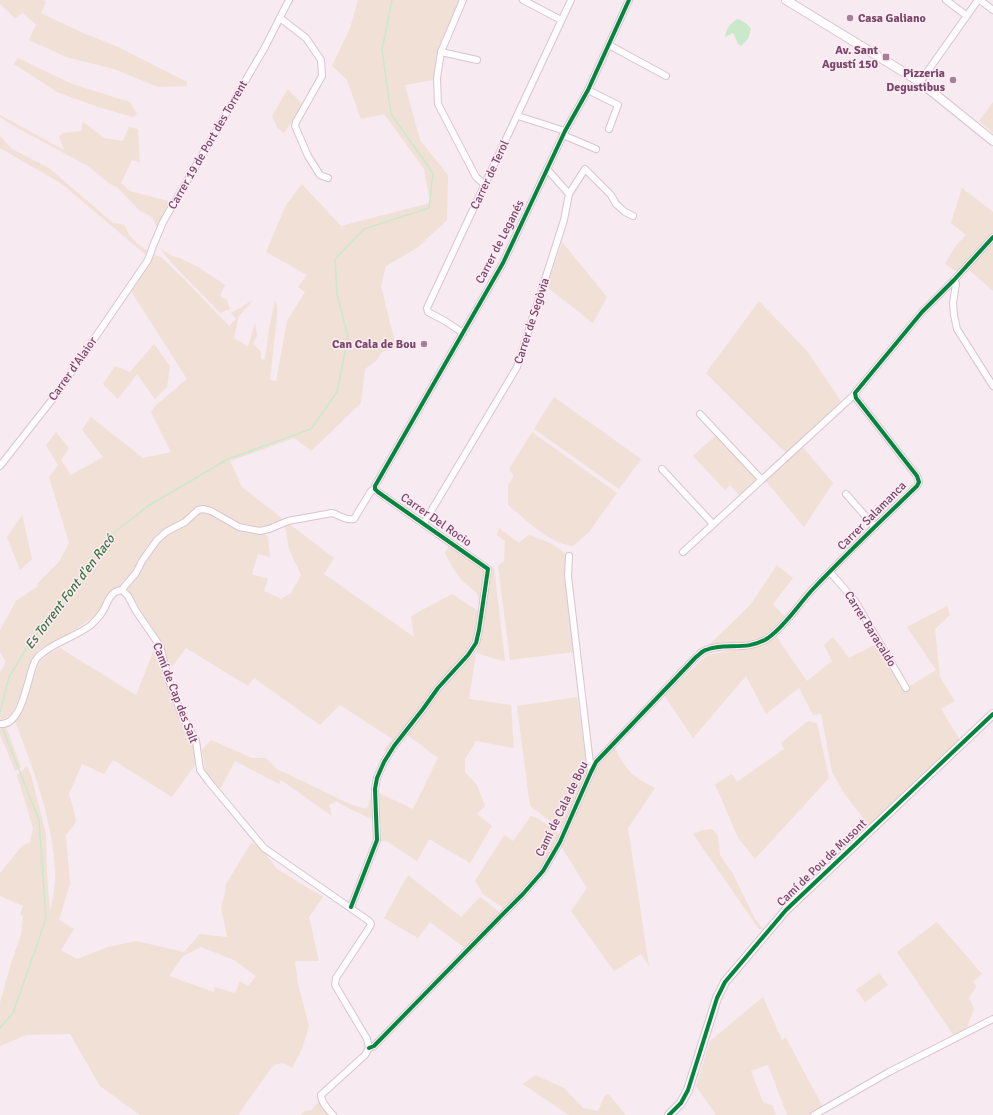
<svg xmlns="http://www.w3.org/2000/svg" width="993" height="1115" viewBox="0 0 993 1115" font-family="Signika,sans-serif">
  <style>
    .green { fill: #f1e0d6; fill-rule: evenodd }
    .water { fill: #cae9cb }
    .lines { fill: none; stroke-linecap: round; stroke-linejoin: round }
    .stream { stroke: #cae9cb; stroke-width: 1.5 }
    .minor-casing { stroke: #d8c5d0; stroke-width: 8 }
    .tertiary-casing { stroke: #d8c5d0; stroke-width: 10 }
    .minor { stroke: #fefcfd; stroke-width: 6 }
    .tertiary { stroke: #fefcfd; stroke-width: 8 }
    .cycleway-casing { stroke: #ffebf4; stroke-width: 6 }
    .cycleway { stroke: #00873e; stroke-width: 4 }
    .poi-dot { fill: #a48198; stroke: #ffebf4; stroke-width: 1.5 }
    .labels { text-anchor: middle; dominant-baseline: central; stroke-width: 3; stroke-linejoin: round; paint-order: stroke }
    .poi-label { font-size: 12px; font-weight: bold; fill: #774869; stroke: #ffebf4; text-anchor: end }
    .street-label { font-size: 12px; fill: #774869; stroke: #ffebf4 }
    .water-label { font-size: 13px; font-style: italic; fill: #38763e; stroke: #ffebf4 }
  </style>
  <rect width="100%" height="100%" fill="#f7eaf0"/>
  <g class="green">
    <polygon points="0,0 43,0 46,2 41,13 83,33 118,47 187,82 187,86 158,87 114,69 66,57 29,40 36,25 23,13 15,18 0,4"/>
    <path d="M358 0H459L438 52 434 80 405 85 420 140 448 175 447 220 417 248 386 266 381 286 396 347 382 352 377 360 365 369 361 403 311 451 294 438 230 461 242 487 284 520C279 522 275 525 270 527 247 534 221 515 202 505L180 522 156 534 129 576 120 586 110 592 98 613 72 632 38 650 16 705 11 715 2 720 0 719V672L6 662 0 652V630L16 601 38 586 37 584 59 562 69 543 49 477 58 465 46 445 56 432 69 448 61 460 71 475 103 457 82 430 91 417 143 458 171 452 151 412 155 406 187 379 131 291 155 255 161 257 184 279 229 326 236 319 231 313 253 300 239 316 234 338 248 347 255 322 257 336 253 343 261 352V359L265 360 269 329 275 301 277 306V316L270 380 276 381 287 321 305 292 298 287 307 275 266 252 286 205 302 184 341 226 430 203 424 169 384 114 361 119 347 80 332 66 350 28Z"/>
    <polygon points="18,58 72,84 130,102 137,114 133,117 98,107 57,92 14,64"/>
    <polygon points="288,89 303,105 284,133 277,127 272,116"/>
    <polygon points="993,102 993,133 979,121"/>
    <polygon points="0,115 64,150 59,136 63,133 81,131 83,122 104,138 123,141 129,127 138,129 140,163 132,160 121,183 130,191 172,202 158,230 152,217 139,210 117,187 110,184 88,166 12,125 0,117"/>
    <path d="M0 136 12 149 49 168 113 223C131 224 123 229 132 238 136 243 142 247 148 251L146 255 62 184 0 148Z"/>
    <polygon points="962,188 993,212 993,232 957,272 945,264 955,247 966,235 951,223"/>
    <polygon points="993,240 993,291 968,269"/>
    <polygon points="562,242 607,297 593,323 547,287"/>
    <polygon points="160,248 172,256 180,258 198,267 225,285 220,296 227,300 230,309 220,313 170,261"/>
    <polygon points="759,301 807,351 841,401 786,453 706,373"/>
    <polygon points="154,344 170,366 167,387 155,399 137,374 118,399 103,384 115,366 130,372"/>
    <polygon points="554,397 641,459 619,489 534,429"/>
    <path d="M532 432 617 493 589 532 573 546C548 543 528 521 508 505V485L514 476 509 469Z"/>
    <polygon points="717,434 758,479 740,496 730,485 725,490 693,456"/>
    <polygon points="802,446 833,483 804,527 766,481"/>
    <path d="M203 512 263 533 268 537 270 557 258 554 252 574 268 579 264 591 281 599 291 593 301 575 289 549 285 526 288 523 334 558 324 574 414 637 411 616 452 594 478 611C481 589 475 594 462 580 455 573 450 562 445 553L450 544 486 569 474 641 467 654 388 751H383L392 739 340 705 320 725 254 678 248 686 186 648 171 668 162 643 128 590 129 585 136 577 143 565 163 537 186 525 196 514Z"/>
    <polygon points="22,515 32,559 20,570 7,537"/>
    <path d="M499 528 519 543 529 535C542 540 559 544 567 557L574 652 510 660 498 566 504 561 505 541 497 535Z"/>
    <polygon points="777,565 793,578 773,604 785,617 764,637 739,644 710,644 751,604"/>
    <polygon points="493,566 494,567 505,661 503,661 476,653 469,699 511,705 514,748 476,741 465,759 465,772 477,785 485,806 477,814 492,826 470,863 429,839 417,861 388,842 381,841 379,793 413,809 438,758 406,734 428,708 438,693 476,653 481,638 491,573"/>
    <polygon points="947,606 950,615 935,629 940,677 955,701 941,709 960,740 869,826 844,793 832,772 821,714 813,715 799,688 766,714 746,676 693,738 664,695 707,655 764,645 776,636 807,681 832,661 824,645 833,637 849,658 878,643 905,689 936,670 907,627"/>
    <path d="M156 645 169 686 192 740 197 758 195 765 172 797 113 760 104 774 82 764 69 794 74 811 76 822 66 835 70 884 59 920 74 929 61 950 77 959 108 947 136 941 184 952 200 934 227 937 221 907 225 893 226 884 251 843 259 845 277 869 323 897 309 917 319 961H295L298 984 309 1026 302 1049 292 1068C284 1062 280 1062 272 1067L238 1115H140L100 1086 70 1034 26 1035 0 1046V1003L11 963 21 935 23 916 20 914 23 906 0 896V873L22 846 30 842 33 828 17 775 27 766 31 775 46 834 47 873 50 912C53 900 56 881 55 869 52 818 33 768 15 721L23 708 39 663 47 655 60 648 136 695ZM201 947 234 960 256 976 248 986 240 981 235 993 215 987 214 992 169 976 183 956Z"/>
    <polygon points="577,697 588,771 562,830 530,806 517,706"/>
    <polygon points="808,721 817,723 829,778 755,859 738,838 715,784 732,774 737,782 784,749 781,743"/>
    <polygon points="0,726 6,727 21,767 15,771 0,734"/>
    <polygon points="211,740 252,758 266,758 277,769 352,805 367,809 373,790 375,838 373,837 372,819 348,808 336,801 329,805 332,816 281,780 279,784 235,761 219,791 205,770 202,750"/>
    <path d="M615 747C625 771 632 776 655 788L628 828 649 966 641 954 614 971 571 911 587 888 561 846 597 768Z"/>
    <polygon points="531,816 539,819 560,835 560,839 542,869 523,891 505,909 483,894 475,881 504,835 513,841"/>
    <polygon points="712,829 718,836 720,855 733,874 755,919 763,929 759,929 693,834 702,830"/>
    <polygon points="408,875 461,917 480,897 501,913 465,948 430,922 418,938 384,918"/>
    <polygon points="937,922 982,974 973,982 976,987 969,998 974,1008 967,1028 954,1036 897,952"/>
    <polygon points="879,973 888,985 865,1002 856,990"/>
    <polygon points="763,997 782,1040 786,1038 823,1107 810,1115 787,1115 768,1065 751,1071 763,1102 773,1106 776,1115 716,1115 696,1086 710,1041"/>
    <polygon points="535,1075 564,1088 583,1108 598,1111 604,1097 608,1094 626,1115 569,1115 523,1084"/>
    <polygon points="317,1103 320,1104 332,1115 300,1115 305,1111 312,1110"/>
  </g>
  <path class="water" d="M738 19 746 23 751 29 748 39 741 46 737 43V41L733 33 725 37C726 29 730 23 738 19Z"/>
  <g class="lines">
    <g class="stream">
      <polyline points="0,712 9,677 29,644 111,535 148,506 228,459 311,429 337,392 348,337 337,294 335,259 364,229 429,208 433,173 391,114 382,50 392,0"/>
      <polyline points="0,1028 13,1013 46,919 39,820 2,727"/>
    </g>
    <g class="minor-casing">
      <g id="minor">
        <polyline points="463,0 441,52 437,78 438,104 476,177 485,185"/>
        <polyline points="523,0 561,20"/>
        <polyline points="946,0 967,16"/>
        <polyline points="980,0 993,10"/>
        <polyline points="280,18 306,38 321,60 322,76 296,122 295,126 308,156 320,175 328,178"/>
        <polyline points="609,45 666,76"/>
        <polyline points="441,52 477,60"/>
        <polyline points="920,82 978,0"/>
        <polyline points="588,90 618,105 609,129"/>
        <polyline points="518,116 565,131"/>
        <polyline points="563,135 596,149"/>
        <polyline points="547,169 569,194"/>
        <polyline points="954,280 956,284 953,303 954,315 957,329 993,386"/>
        <polyline points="463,333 445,321 428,312 427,308 571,0"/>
        <polyline points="700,414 761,479"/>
        <polyline points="0,466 55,396 148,260 153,246 163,222 265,47 289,0"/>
        <polyline points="662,469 713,524"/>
        <polyline points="846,494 875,527"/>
        <polyline points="424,523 517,367 564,220 569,194 585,169 611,195 616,204 625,212 633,216"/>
        <polyline points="683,552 854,395"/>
        <polyline points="569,556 568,576 591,772"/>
        <polyline points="830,572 855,601 906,688"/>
        <path d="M122 590 124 587 136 573 142 561 157 540 166 532 185 522 198 510 203 509 211 511 239 527 260 531 269 529 288 521 332 513C340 515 345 521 354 519L371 491 375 489"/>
        <path d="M0 724C23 726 27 677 35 661 44 646 76 637 91 625 94 622 99 617 101 614 108 604 109 591 122 590L128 596 136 611 160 646 169 681 181 713 196 741 200 770 209 782 264 848 369 921 371 924 369 928 336 978 335 985 367 1039 369 1048 365 1055 321 1095C321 1103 328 1109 333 1115"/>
        <polyline points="351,907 377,840 375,789 377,778 384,762 394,746 423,709 438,688 468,655 476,643 479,630 488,569 378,492 375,489 375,486 503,263 565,131 588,90 629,0"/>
        <path d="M369 1048 374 1046 501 916 523 894 543 871 560 842 591 772 596 762 696 657C699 655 702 651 706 650 725 642 747 652 768 638 786 625 798 605 813 589 847 553 882 520 917 486L919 482 917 476 856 398 855 393 922 312 954 280 993 237"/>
        <polyline points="814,1115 889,1072 993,1019"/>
      </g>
    </g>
    <g class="tertiary-casing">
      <g id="tertiary">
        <polyline points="786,0 920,82 993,141"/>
        <polyline points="669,1115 681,1103 688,1090 717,998 725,982 786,910 993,714"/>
      </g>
    </g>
    <use href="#minor" class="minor"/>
    <use href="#tertiary" class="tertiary"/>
    <g class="cycleway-casing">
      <g id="cycleway">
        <polyline points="351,907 377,840 375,789 377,778 384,762 394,746 423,709 438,688 468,655 476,643 479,630 488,569 378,492 375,489 375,486 503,263 565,131 588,90 629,0"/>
        <path d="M369 1048 374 1046 501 916 523 894 543 871 560 842 591 772 596 762 696 657C699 655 702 651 706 650 725 642 747 652 768 638 786 625 798 605 813 589 847 553 882 520 917 486L919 482 917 476 856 398 855 393 922 312 954 280 993 237"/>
        <polyline points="669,1115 681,1103 688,1090 717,998 725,982 786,910 993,714"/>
      </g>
    </g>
    <use href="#cycleway" class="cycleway"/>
  </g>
  <g class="poi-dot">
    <circle cx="850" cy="18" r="4"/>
    <rect x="882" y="53" width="8" height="8" rx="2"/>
    <circle cx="953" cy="80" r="4"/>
    <circle cx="424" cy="344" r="4"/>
  </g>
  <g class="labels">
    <g class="poi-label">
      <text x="858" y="18" text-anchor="start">Casa Galiano</text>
      <text x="878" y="50">Av. Sant<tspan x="878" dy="14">Agustí 150</tspan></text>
      <text x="945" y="73">Pizzeria<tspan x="945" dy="14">Degustibus</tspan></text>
      <text x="416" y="344">Can Cala de Bou</text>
    </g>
    <g class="street-label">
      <text transform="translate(208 145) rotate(-60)">Carrer 19 de Port des Torrent</text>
      <text transform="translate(490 175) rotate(-65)">Carrer de Terol</text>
      <text transform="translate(500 242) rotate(-63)">Carrer de Leganés</text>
      <text transform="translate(532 321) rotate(-72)">Carrer de Segòvia</text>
      <text transform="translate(73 369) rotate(-55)">Carrer d'Alaior</text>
      <text transform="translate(872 516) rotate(-45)">Carrer Salamanca</text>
      <text transform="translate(436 520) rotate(35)">Carrer Del Rocio</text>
      <text transform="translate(870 629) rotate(58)">Carrer Baracaldo</text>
      <text transform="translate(175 693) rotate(69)">Camí de Cap des Salt</text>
      <text transform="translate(562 809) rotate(-64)">Camí de Cala de Bou</text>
      <text transform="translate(822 863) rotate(-44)">Camí de Pou de Musont</text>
    </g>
    <g class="water-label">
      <text transform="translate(70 592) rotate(-53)">Es Torrent Font d'en Racó</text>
    </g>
  </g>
</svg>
